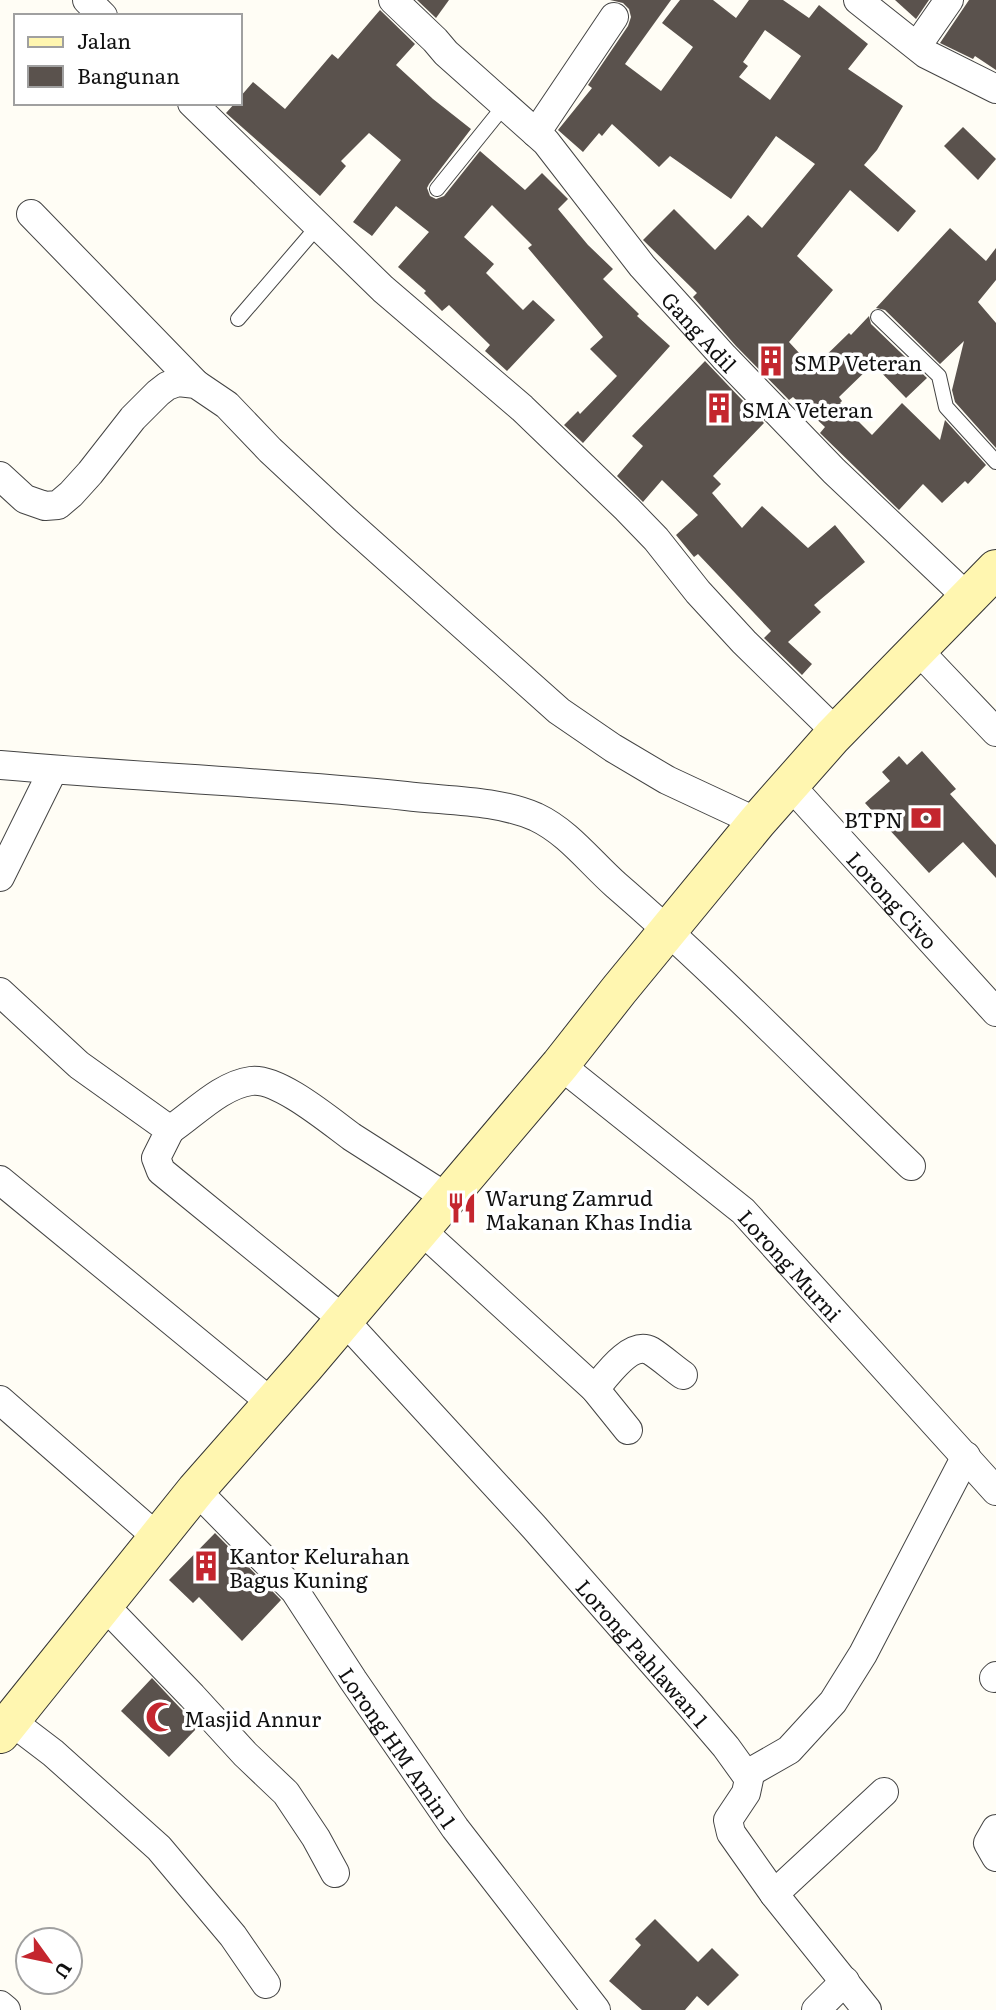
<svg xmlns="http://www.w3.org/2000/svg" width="996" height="2010" viewBox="0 0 996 2010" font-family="Literata,serif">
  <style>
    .building { fill: #5a524d; fill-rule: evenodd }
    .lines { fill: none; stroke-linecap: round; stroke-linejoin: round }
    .lane-casing { stroke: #444; stroke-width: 16 }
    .street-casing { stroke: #444; stroke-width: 30 }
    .secondary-casing { stroke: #333; stroke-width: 40 }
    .lane { stroke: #fff; stroke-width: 14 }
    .street { stroke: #fff; stroke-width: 28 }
    .secondary { stroke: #fff6b0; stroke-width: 38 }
    .labels { text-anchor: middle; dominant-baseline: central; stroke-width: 7; stroke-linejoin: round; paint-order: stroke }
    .street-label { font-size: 21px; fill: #111; stroke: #fff }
    .poi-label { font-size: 21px; fill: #111; stroke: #fff; text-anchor: start }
  </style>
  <rect width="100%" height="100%" fill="#fffdf5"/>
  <g class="building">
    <polygon points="417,0 449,0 436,18"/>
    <path d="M610 0H671L625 64 661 91 693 47 662 23 680 0H713L736 18 749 0H783L809 18 819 5 868 44 848 69 903 106 877 150 864 165 916 211 898 232 850 190 797 256 833 290 789 342 813 368 849 333 851 335 869 316 871 324 927 378 906 398 873 364 839 397 842 401 840 403 872 435 902 403 940 440 945 420 986 465 968 484 965 481 942 503 923 484 899 510 820 433 825 427 793 397 789 400 736 346 693 297 697 293 643 240 674 209 715 250 748 215 762 228 815 164 776 136 731 199 670 156 659 167 612 124 602 136 599 133 583 152 558 130 592 88 588 85 628 26 631 17 629 9 623 3ZM765 30 801 56 770 100 739 77 748 66 743 62Z"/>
    <polygon points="895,0 929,0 916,19"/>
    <polygon points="969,0 996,0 996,70 975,56 973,59 940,43"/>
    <polygon points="380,10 415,44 396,65 433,99 471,129 429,184 427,188 430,196 436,199 444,196 480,151 525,190 542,173 568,199 558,209 588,245 613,269 603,279 639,314 637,316 670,346 583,443 564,425 578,411 580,414 617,376 590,349 603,337 528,248 532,245 492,205 464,237 494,264 486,273 523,310 533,300 555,320 507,371 485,351 490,345 449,305 442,311 424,293 426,291 398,267 429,232 396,206 372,236 353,222 401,160 369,133 341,161 346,166 320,196 226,113 235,103 240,103 240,97 253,82 285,109 332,54 338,59"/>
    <polygon points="963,127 996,159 978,180 944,146"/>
    <polygon points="950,228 986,261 996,248 996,280 978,302 996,323 996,448 955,402 952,390 964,341 940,364 885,310 876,308"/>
    <polygon points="705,361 764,423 713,476 721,484 712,493 742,528 762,506 808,548 835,525 865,562 814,605 821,612 788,642 812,664 802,675 764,638 771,631 698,554 694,557 676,535 698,515 662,480 643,502 617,476 643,446 632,436"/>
    <polygon points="922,751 956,789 950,794 996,845 996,878 963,842 929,873 865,803 890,781 882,772 899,756 907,765"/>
    <polygon points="215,1533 281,1600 242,1641 199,1597 193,1603 169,1580"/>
    <polygon points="152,1678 198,1727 169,1757 121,1711"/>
    <polygon points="655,1919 698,1962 712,1948 739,1975 708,2006 697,1996 685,2010 642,2010 609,1981 641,1945 635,1939"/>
  </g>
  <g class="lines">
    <g class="lane-casing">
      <g id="lane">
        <polyline points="437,189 504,106"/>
        <polyline points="878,317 939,376 946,407 996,462"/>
        <polyline points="238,319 318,226"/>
      </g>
    </g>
    <g class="street-casing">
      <g id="street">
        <polyline points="87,0 103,16"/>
        <path id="s1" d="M393 0 435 40 446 53 546 142 642 266 724 357 834 471 968 598"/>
        <polyline points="858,0 926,54 996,89"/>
        <polyline points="917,46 949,0"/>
        <polyline points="192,103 383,289 522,408 627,509 656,539 698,592 744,642 836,732"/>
        <polyline points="536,133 614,17"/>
        <polyline points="31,214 196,384"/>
        <polyline points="0,476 25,499 45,506 58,505 71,494 90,473 133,418 158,393 167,386 178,382 196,384 227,405 270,450 345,520 559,711 613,748 667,780 757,822"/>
        <polyline points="917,649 996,732"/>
        <path d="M0 765C135 777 271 782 406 796 448 801 497 800 536 817 568 832 590 862 616 885 719 974 813 1072 911 1166"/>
        <path id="s2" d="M790 785 996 1012"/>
        <polyline points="0,877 53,770"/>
        <path id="s3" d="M0 992 79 1065 170 1130 156 1158 161 1171 344 1320 534 1527 691 1706 726 1747 749 1779 746 1793 728 1820 731 1833 774 1894 867 2010"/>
        <path id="s4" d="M560 1065 743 1211 996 1491"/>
        <path d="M170 1130C194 1114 221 1085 251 1081 278 1077 330 1121 352 1137 383 1157 415 1177 446 1197"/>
        <polyline points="0,1180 273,1404"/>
        <polyline points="420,1229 595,1389 628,1430"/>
        <path d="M595 1389C606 1376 631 1340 651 1351 662 1358 673 1368 683 1375"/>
        <polyline points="0,1400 158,1538"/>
        <path id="s5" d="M196 1490 295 1591 353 1680 455 1828 596 2010"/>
        <polyline points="104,1605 192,1696 245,1754 286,1793 316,1838 335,1873"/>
        <polyline points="994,1678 996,1676"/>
        <polyline points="11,1721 53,1753 159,1848 233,1936 266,1984"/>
        <polyline points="747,1774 789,1750 833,1702 863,1654 966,1456"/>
        <polyline points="996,1829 988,1843 996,1857"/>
        <polyline points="774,1894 884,1792"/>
        <polyline points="0,2005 6,2010"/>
        <polyline points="816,2010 845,1981"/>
      </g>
    </g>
    <g class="secondary-casing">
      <polyline id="secondary" points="0,1734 196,1490 305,1366 560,1065 619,990 757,822 832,737 996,569"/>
    </g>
    <use href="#lane" class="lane"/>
    <use href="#street" class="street"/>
    <use href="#secondary" class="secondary"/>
  </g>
  <defs>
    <g id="building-bare" transform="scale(2.415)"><path d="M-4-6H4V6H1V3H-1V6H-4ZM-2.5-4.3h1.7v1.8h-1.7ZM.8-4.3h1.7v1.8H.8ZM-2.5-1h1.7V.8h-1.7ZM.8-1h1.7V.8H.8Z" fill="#c4262e" stroke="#fff" stroke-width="2.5" paint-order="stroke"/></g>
    <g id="bank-bare" transform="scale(2.415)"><path d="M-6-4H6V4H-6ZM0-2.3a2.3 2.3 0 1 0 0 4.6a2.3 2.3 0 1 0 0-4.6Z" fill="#c4262e" stroke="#fff" stroke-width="2.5" paint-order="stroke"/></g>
    <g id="restaurant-bare" transform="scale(2.415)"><path d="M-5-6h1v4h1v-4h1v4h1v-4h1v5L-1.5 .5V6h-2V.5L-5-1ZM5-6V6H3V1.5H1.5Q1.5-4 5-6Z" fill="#c4262e" stroke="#fff" stroke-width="2.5" paint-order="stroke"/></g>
    <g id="mosque-bare" transform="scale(2.415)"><path d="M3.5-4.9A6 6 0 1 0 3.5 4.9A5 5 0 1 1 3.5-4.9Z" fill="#c4262e" stroke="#fff" stroke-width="2.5" paint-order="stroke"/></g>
  </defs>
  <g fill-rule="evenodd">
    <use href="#building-bare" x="771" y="361"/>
    <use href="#building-bare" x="719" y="408"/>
    <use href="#bank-bare" x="926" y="818"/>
    <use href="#restaurant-bare" x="462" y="1208"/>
    <use href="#building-bare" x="206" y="1566"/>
    <use href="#mosque-bare" x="161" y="1717"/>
  </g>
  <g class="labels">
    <g class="street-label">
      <text stroke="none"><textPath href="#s1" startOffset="453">Gang Adil</textPath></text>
      <text stroke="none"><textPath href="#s2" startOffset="154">Lorong Civo</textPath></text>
      <text stroke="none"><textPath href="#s4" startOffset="306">Lorong Murni</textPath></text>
      <text stroke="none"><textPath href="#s3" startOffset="948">Lorong Pahlawan 1</textPath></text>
      <text stroke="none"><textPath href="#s5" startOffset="329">Lorong HM Amin 1</textPath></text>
    </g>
    <g class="poi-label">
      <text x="794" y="361">SMP Veteran</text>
      <text x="742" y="408">SMA Veteran</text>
      <text x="903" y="818" text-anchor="end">BTPN</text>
      <text x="485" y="1196">Warung Zamrud<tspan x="485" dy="24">Makanan Khas India</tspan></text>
      <text x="229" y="1554">Kantor Kelurahan<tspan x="229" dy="24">Bagus Kuning</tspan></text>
      <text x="184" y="1717">Masjid Annur</text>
    </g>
  </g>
  <rect x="14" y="14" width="228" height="91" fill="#ffffff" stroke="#a0a0a0" stroke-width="2"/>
  <rect x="28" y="37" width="35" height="10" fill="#fff6b0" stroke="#a0a0a0" stroke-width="2"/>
  <text x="77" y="49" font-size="21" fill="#111111">Jalan</text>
  <rect x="28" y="66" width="35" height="21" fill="#5a524d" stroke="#a0a0a0" stroke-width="2"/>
  <text x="77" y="84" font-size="21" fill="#111111">Bangunan</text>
  <g transform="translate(49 1961) rotate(123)"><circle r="33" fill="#ffffff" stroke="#a0a0a0" stroke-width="2"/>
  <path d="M0-5L12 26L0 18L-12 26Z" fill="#c4262e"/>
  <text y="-10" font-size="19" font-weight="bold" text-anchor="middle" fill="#111111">U</text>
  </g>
</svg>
